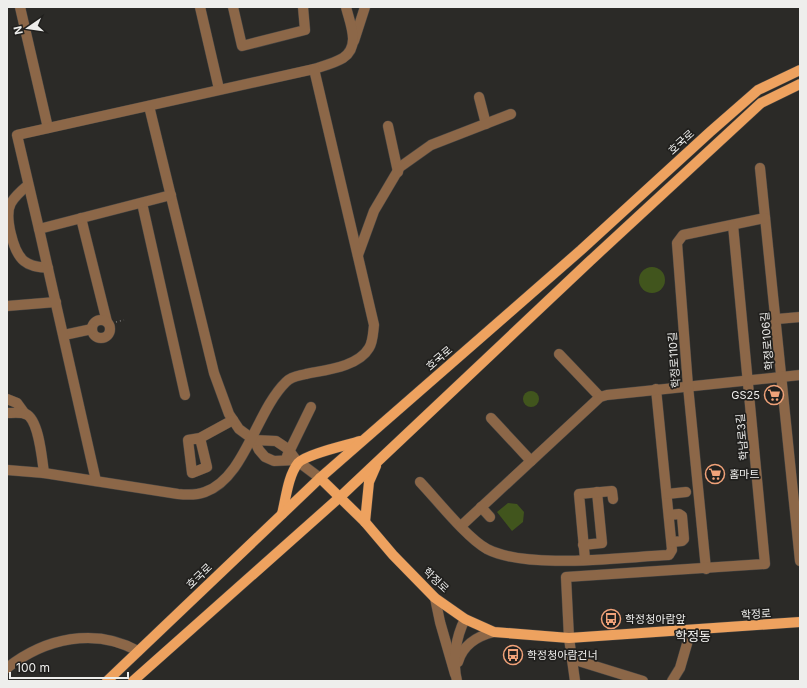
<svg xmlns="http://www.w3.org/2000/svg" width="807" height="688" viewBox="0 0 807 688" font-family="Inter,'Noto Sans KR',sans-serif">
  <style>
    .green { fill: #41551d }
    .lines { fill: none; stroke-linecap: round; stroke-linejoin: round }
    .minor-casing { stroke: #464543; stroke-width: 11 }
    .major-casing { stroke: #464543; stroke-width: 11 }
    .path { stroke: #747371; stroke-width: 1.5; stroke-dasharray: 1 3; stroke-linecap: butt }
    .minor { stroke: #8c6748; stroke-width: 10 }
    .major { stroke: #eea25f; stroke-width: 10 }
    .labels { text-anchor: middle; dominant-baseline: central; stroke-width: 3.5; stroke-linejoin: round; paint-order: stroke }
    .street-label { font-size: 11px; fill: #eeeeec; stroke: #21201e }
    .poi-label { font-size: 11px; fill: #eeeeec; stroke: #21201e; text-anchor: start }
    .quarter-label { font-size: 13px; fill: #eeeeec; stroke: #21201e }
  </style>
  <rect width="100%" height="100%" fill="#2b2a27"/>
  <g class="green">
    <circle cx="652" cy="280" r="13"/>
    <circle cx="531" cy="399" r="8"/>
    <polygon points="508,503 517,504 524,512 523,522 512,531 497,512"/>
  </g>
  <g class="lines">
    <g class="minor-casing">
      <g id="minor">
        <polyline points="20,7 48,128"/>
        <polyline points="200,7 219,89"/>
        <polyline points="233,7 242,46 305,30 303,7"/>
        <polyline points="354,41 365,7"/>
        <polyline points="479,97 486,124"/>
        <polyline points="149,106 214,373 229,414 239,429 254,440 259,450 265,457 274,461 296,460"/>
        <polyline points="388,126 398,172"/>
        <polyline points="760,168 800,561"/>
        <path d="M28 185C22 190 15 196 11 203 4 216 13 252 24 261 31 267 40 267 48 268"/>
        <polyline points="142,203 185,395"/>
        <polyline points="81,218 107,322"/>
        <path d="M39 229 17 135 314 69C323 66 335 63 343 58 361 46 350 24 346 7"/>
        <polyline points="358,255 374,211 400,167 431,145 511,114"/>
        <polyline points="7,306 56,302"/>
        <polyline points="777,319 800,317"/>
        <circle cx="101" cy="329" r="9"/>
        <polyline points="64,335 92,329"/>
        <polyline points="559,354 600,397"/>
        <polyline points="7,399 17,403 25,414"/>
        <path d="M7 413C12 413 21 412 26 414 39 420 42 459 44 473"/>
        <polyline points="491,418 531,461"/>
        <polyline points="200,438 207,467 192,473 188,440 200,438 233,420"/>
        <polyline points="254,440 276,441 288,449 296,460 320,478"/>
        <polyline points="287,456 311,407"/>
        <path d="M7 470 44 473 178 494C187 495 197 495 205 492 245 478 256 411 286 382 292 376 299 376 306 374 325 370 358 367 369 348 373 342 373 333 374 325L314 69"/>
        <polyline points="96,481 39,229 171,195"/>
        <path d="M420 482C437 500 467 538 487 549 528 570 622 557 669 555L672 550 656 389"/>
        <polyline points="667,494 686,492"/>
        <polyline points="481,507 490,517"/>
        <polyline points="669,515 679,514 682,516 684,539 682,541 672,542"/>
        <polyline points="461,526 600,397 607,395 800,375"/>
        <polyline points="583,545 602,543 597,492"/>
        <polyline points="585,559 579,494 612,491 613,499"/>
        <polyline points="706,569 688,386 677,243 683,235 765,218"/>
        <polyline points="435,598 440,622 455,674"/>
        <polyline points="572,659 643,681"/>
        <path d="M458 662C463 645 477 636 494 632"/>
        <path d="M7 668C45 638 95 627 138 651"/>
        <path d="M457 681C452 660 456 637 465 619"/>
        <polyline points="575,681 569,638 566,577 765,564 733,225"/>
        <polyline points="672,681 680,668 691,630"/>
      </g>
    </g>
    <g class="major-casing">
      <g id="major">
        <polyline points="320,478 365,522 393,555 435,598 465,619 494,632 569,638 800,622"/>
        <path d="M282 514C286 498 288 476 298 463 306 454 348 445 360 441"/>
        <polyline points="365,522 369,482 376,466"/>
        <polyline points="107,681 320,478 581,250 710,132 758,90 800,70"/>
        <polyline points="133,681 340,497 590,261 761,103 800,84"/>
      </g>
    </g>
    <polyline class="path" points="116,322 124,320"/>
    <use href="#minor" class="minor"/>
    <use href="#major" class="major"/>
  </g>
  <defs>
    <g id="supermarket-ring" transform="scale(1)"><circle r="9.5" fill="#21201e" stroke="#f0a279" stroke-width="1.5"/><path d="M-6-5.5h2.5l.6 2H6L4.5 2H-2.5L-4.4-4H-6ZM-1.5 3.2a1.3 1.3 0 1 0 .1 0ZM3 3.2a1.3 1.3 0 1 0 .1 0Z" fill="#f0a279"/></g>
    <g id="bus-ring" transform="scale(1)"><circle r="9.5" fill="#21201e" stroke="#f0a279" stroke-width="1.5"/><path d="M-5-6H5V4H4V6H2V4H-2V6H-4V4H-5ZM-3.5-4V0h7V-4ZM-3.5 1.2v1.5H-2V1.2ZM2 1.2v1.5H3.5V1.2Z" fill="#f0a279"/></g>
  </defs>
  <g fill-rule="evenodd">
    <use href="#supermarket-ring" x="774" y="395"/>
    <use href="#supermarket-ring" x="715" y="474"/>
    <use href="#bus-ring" x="611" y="619"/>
    <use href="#bus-ring" x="513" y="655"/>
  </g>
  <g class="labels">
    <g class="street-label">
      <text transform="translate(681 142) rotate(-42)">호국로</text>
      <text transform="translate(767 341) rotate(-95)">학정로106길</text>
      <text transform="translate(439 358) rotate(-41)">호국로</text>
      <text transform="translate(674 360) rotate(-94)">학정로110길</text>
      <text transform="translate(742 437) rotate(-95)">학남로3길</text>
      <text transform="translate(199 576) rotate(-44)">호국로</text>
      <text transform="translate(436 580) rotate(43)">학정로</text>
      <text transform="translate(756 614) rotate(-4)">학정로</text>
    </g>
    <g class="poi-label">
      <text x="760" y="395" text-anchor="end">GS25</text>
      <text x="729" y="474">홈마트</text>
      <text x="625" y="619">학정청아람앞</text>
      <text x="527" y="655">학정청아람건너</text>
    </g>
    <g class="quarter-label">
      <text x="693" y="636">학정동</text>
    </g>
  </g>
  <rect width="807" height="688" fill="none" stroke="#eeeeec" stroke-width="16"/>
  <g transform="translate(28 28) rotate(257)" stroke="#21201e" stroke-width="3" paint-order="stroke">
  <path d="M0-3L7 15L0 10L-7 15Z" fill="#eeeeec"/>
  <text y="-6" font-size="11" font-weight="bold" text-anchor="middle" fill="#eeeeec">N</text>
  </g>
  <path d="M10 672v6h118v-6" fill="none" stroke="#eeeeec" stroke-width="2"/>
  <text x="16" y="672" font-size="12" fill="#eeeeec" stroke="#21201e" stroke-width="3" paint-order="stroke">100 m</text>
</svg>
